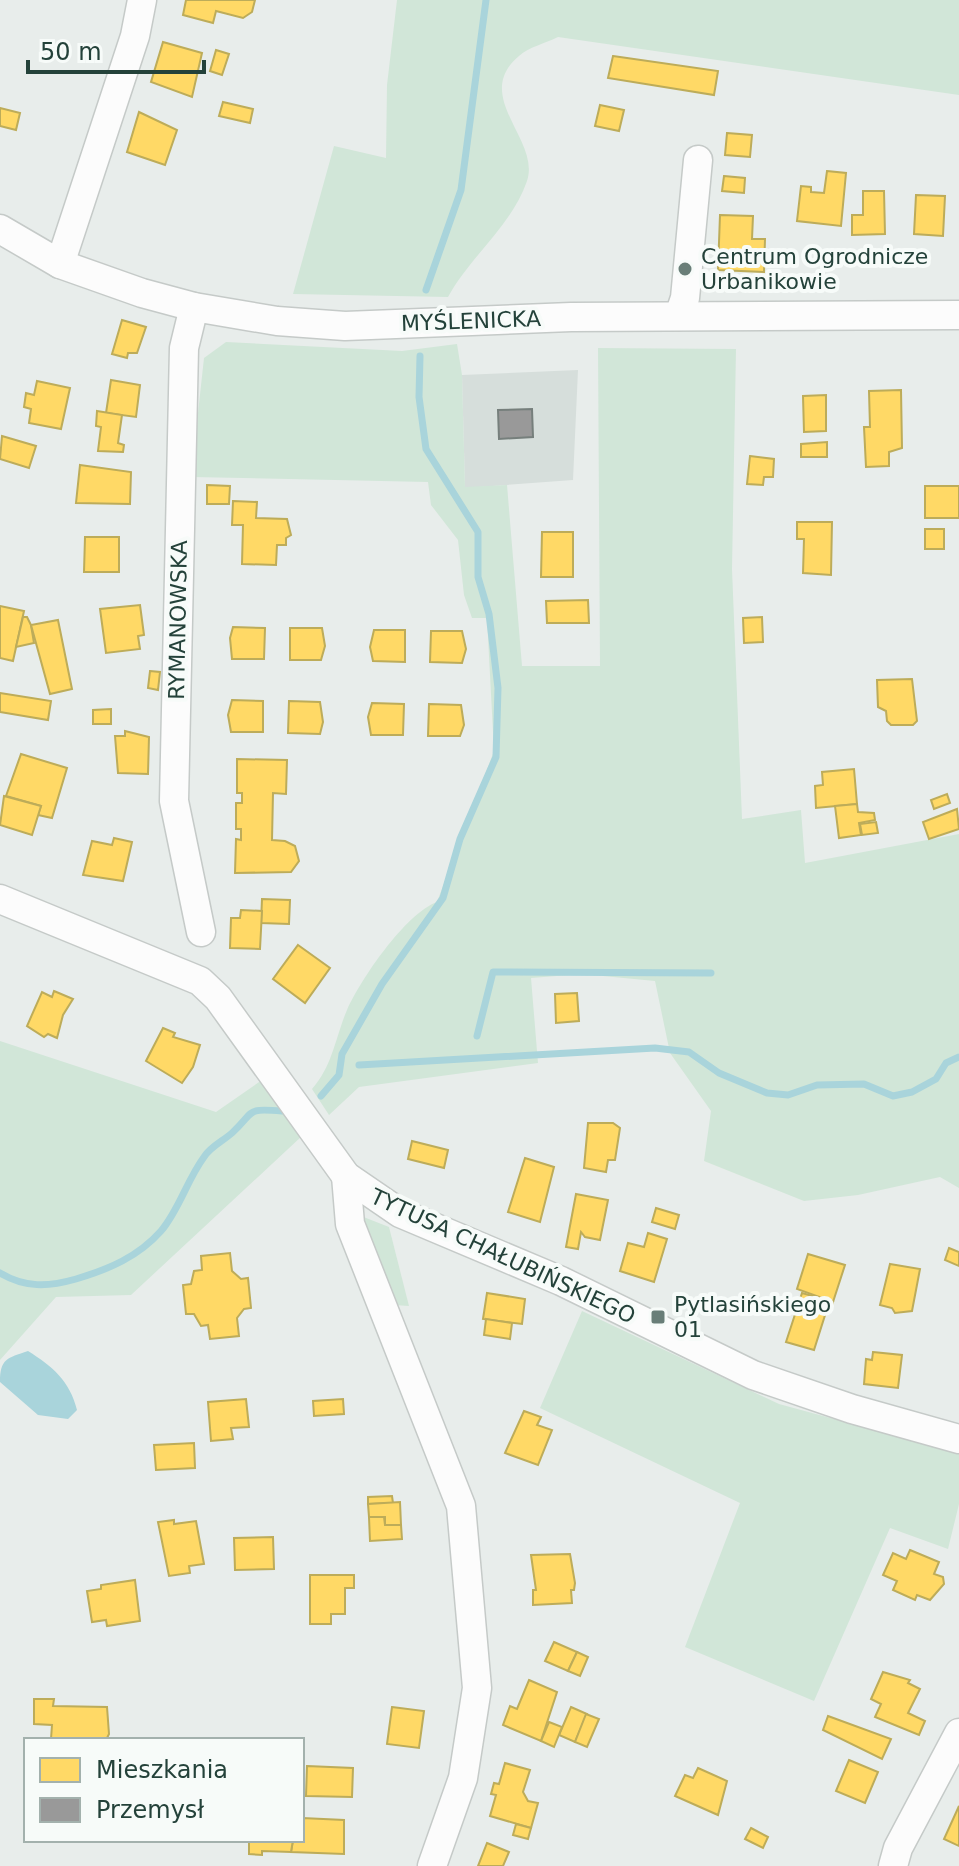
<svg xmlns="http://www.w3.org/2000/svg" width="959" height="1866" viewBox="0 0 959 1866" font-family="'DejaVu Sans',sans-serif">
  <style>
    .built { fill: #d6dedb }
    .green { fill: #d1e6d8 }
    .water { fill: #a9d4db }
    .homes { fill: #ffd966; stroke: #bdac59; stroke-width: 2 }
    .industry { fill: #999; stroke: #767f7c; stroke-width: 2 }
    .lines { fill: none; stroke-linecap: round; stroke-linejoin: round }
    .stream { stroke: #a9d4db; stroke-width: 7 }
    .minor-casing { stroke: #c5cac8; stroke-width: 31 }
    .minor { stroke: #fcfcfc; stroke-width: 28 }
    .poi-dot { fill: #697e78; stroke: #f7fbf9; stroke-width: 3 }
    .labels { text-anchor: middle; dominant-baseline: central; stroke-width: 8; stroke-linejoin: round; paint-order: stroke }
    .poi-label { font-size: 22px; fill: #24423a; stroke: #f7fbf9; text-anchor: start }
    .street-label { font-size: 22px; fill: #24423a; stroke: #f7fbf9 }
  </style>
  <rect width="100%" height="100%" fill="#e8edeb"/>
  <polygon class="built" points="578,370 573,480 465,488 462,375"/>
  <g class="green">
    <path d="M397 0H959V95L558 37C546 43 529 47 519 56 471 96 541 140 527 181 511 227 471 255 448 297L293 294 334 146 386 158 387 85Z"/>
    <path d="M226 342 402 351 457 344 462 375 465 487 507 485 522 666H600L598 348 736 349 732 569 742 819 801 810 805 863 959 834V1188L940 1177 858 1195 804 1201 704 1161 711 1111 670 1053 655 981 582 974 531 978 538 1063 359 1087 329 1115 312 1089C333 1065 335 1038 347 1010 361 979 405 914 437 902L494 751 487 618H472L464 595 458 540 431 505 428 482 191 477 204 358Z"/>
    <polygon points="0,1041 216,1112 262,1080 302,1136 131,1295 56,1297 0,1360"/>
    <polygon points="361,1216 389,1227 409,1306 394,1305"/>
    <polygon points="582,1311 779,1404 959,1453 959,1504 948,1549 890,1528 814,1701 685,1647 740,1503 540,1408"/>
  </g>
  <path class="water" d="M28 1351C52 1366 70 1381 77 1410L68 1419 38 1415 0 1382C0 1359 7 1358 28 1351Z"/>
  <g class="homes">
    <polygon points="186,0 255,0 252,12 243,18 216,11 213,23 183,15"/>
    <polygon points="163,42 202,53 192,97 151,82"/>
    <polygon points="216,50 229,54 222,75 210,71"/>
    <polygon points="613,56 718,71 714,95 608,78"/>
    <polygon points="223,102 253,109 250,123 219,116"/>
    <polygon points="600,105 624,110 619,131 595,126"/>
    <polygon points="0,108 20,113 16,130 0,126"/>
    <polygon points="139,112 177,130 165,165 127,152"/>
    <polygon points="727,133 752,135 750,157 725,155"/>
    <polygon points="827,171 846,173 841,226 797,221 801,186 811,187 811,192 824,193"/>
    <polygon points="724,176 745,178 744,193 722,191"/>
    <polygon points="863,191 884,191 885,234 852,235 852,215 863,215"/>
    <polygon points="916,195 945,196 943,236 914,234"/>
    <polygon points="720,215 753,216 752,239 765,239 764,272 718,270"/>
    <polygon points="122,320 146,327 137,353 128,353 127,358 112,354"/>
    <polygon points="111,380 140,385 136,417 106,413"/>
    <polygon points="37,381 70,388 61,429 29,423 31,409 24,407 26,393 34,395"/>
    <polygon points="901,390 902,448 889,452 889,466 866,467 864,427 870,427 869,391"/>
    <polygon points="826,395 826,431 804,432 803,396"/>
    <polygon points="97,411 122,415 118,443 124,445 123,452 98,451 101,427 96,426"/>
    <polygon points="2,436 36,446 29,468 0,459"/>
    <polygon points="827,442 827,457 801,457 801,444"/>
    <polygon points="750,456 774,459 773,477 764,477 763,485 747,484"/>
    <polygon points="80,465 131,472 130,504 76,503"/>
    <polygon points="207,485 230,486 229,504 207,504"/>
    <rect x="925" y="486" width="34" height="32"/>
    <polygon points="233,501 257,502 256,518 287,519 291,535 286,538 286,545 277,545 276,565 242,564 243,525 232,525"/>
    <polygon points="797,522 832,522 831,575 803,573 804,539 797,539"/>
    <rect x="925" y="529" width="19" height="20"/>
    <polygon points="542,532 573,532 573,577 541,577"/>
    <polygon points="85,537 119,537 119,572 84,572"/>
    <polygon points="588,600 589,623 547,623 546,601"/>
    <polygon points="140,605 144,635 138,636 140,649 106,653 100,609"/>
    <polygon points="0,606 24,611 13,661 0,658"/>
    <polygon points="23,617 27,617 31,625 34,643 16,647"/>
    <polygon points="762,617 763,642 744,643 743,618"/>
    <polygon points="58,620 72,689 50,694 31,625"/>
    <polygon points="233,627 265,628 264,659 232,659 230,638"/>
    <polygon points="290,628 322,628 325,646 321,660 290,660"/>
    <polygon points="374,630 405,630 405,662 373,661 370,647"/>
    <polygon points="431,631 462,631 466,649 462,663 430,662"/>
    <polygon points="150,671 160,672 158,690 148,688"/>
    <polygon points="912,679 917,721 913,725 891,725 887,721 886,711 878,707 877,680"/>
    <polygon points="0,693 51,701 48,720 0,712"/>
    <polygon points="232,700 263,701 263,732 231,732 228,715"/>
    <polygon points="289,701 320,702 323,722 320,734 288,733"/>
    <polygon points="372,703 404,704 403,735 371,735 368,717"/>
    <polygon points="429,704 461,705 464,725 460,736 428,736"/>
    <polygon points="111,709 111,724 93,724 93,710"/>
    <polygon points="125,731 149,737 148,774 118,773 115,736 125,736"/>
    <polygon points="21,754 67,768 52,818 38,815 41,806 6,796"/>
    <polygon points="237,759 287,760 286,794 273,793 272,840 285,841 295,846 299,861 291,872 235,873 236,839 241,840 241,829 236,829 236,803 242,803 242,793 237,793"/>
    <polygon points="854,769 857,804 816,808 815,786 823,785 822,772"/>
    <polygon points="947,794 950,803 934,809 931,800"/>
    <polygon points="4,796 41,806 32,835 0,825"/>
    <polygon points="857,804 858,812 874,813 875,820 859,823 861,835 839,838 835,806"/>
    <polygon points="957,809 959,829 929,839 923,822"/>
    <polygon points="876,822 878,833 862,835 860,824"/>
    <polygon points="114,838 132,842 123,881 83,875 92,841 112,845"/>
    <polygon points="262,899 290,900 289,924 261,923"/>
    <polygon points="241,910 262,911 260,949 230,948 231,918 240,918"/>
    <polygon points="298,945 330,968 305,1003 273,979"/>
    <polygon points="54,991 73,999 63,1015 57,1038 48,1034 44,1037 27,1026 42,992 52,997"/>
    <polygon points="577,993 579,1021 556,1023 555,994"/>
    <polygon points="163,1028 175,1033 173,1037 200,1045 193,1067 182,1083 146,1061"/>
    <polygon points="588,1123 613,1123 620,1128 615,1160 608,1160 606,1172 584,1168"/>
    <polygon points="412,1141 448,1150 444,1168 408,1159"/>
    <polygon points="525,1158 554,1167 540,1222 508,1212"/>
    <polygon points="576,1194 608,1200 600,1240 585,1237 581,1232 578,1249 566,1247"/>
    <polygon points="656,1208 679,1215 675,1229 652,1222"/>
    <polygon points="648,1233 667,1239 654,1282 620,1271 628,1243 644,1247"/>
    <polygon points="949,1248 959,1252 959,1266 945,1260"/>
    <polygon points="230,1253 232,1271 241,1279 248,1278 251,1308 244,1309 237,1318 239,1336 210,1339 208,1325 201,1326 194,1314 186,1314 183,1285 191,1284 194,1271 202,1270 201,1256"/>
    <polygon points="808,1254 845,1265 833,1302 797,1289"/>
    <polygon points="890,1264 920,1269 912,1311 895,1313 892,1308 880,1305"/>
    <polygon points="487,1293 525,1299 522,1324 483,1319"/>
    <polygon points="802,1293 833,1302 831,1310 827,1309 814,1350 786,1342"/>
    <polygon points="486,1319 512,1323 510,1339 484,1335"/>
    <polygon points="873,1352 902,1355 898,1388 864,1384 866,1359 872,1360"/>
    <polygon points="246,1399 249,1427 231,1428 233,1439 211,1441 208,1402"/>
    <polygon points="343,1399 344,1414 314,1416 313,1401"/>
    <polygon points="524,1411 541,1417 537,1425 552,1430 538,1465 505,1453"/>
    <polygon points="194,1443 195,1468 156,1470 154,1445"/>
    <polygon points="392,1496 393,1503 368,1504 368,1497"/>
    <polygon points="400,1502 401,1525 385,1525 385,1517 369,1517 368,1504"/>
    <polygon points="369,1517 384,1517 385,1525 401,1525 402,1539 370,1541"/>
    <polygon points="174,1520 174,1524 196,1521 204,1564 189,1566 190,1573 169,1576 158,1522"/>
    <polygon points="273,1537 274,1569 235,1570 234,1538"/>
    <polygon points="910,1550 939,1562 934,1574 943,1577 944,1584 930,1600 917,1595 915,1600 893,1590 897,1581 883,1575 893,1553 906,1559"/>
    <polygon points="570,1554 575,1583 574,1590 571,1590 572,1603 533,1605 533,1590 536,1590 531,1555"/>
    <polygon points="310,1575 354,1575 354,1588 345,1588 345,1614 331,1614 331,1624 310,1624"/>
    <polygon points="135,1580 140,1621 107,1626 106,1620 92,1622 87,1591 101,1589 101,1585"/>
    <polygon points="554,1642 577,1652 568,1671 545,1661"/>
    <polygon points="577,1652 588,1657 580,1676 568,1671"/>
    <polygon points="883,1672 910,1680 908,1683 920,1689 908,1713 925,1721 919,1735 875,1717 881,1704 871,1699"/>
    <polygon points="529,1680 557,1692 541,1741 503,1725 510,1706 517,1709"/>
    <polygon points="34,1699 54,1699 53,1706 107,1707 109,1734 106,1740 51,1739 52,1725 34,1724"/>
    <polygon points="392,1707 424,1711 419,1748 387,1744"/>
    <polygon points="571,1707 587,1714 575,1742 559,1735"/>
    <polygon points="586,1714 599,1719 587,1747 575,1742"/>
    <polygon points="828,1716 891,1739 882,1759 823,1730"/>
    <polygon points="549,1722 562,1727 554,1747 541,1741"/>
    <polygon points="849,1760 878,1772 865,1803 836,1791"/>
    <polygon points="505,1763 530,1770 523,1792 528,1801 538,1803 531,1828 490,1816 496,1795 491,1794 494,1783 499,1784"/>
    <polygon points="307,1766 353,1768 352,1797 306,1796"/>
    <polygon points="698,1768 727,1781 718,1815 675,1796 685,1775 693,1778"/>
    <polygon points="959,1806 959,1846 944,1839"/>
    <polygon points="302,1818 344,1820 344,1854 291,1852 293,1840 302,1840"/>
    <polygon points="516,1824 531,1828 528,1839 513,1835"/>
    <polygon points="751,1828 768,1837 763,1848 745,1839"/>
    <polygon points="249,1840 293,1840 291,1852 262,1851 262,1855 249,1854"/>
    <polygon points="487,1843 509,1852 503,1866 478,1866"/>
  </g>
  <polygon class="industry" points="532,409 533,437 499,439 498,410"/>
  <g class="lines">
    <g class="stream">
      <polyline points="426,290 461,190 486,0"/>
      <polyline points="477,1036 493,972 711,973"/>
      <polyline points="359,1065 655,1048 689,1052 719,1073 767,1093 788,1095 817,1085 864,1084 893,1096 912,1092 936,1079 946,1063 959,1057"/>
      <polyline points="321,1096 339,1075 342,1054 382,984 443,898 460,839 496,757 498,688 489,614 478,577 478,532 426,449 419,397 420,356"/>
      <path d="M0 1273C25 1288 48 1287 76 1279 109 1269 138 1257 161 1231 179 1210 187 1180 204 1157 210 1147 223 1141 232 1133 256 1111 244 1108 282 1111"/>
    </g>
    <g class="minor-casing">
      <g id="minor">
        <polyline points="0,229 60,264 142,293 194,307 277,321 345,326 571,317 959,315"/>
        <polyline points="60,264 135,36 142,0"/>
        <polyline points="194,307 184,348 174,801 201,932"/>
        <polyline points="679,316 685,298 698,160"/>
        <polyline points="0,899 200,981 218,998 346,1176 400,1213 561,1281 753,1375 852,1409 959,1439"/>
        <polyline points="346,1176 350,1224 461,1506 477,1688 463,1778 432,1866"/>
        <polyline points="893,1866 898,1848 959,1733"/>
      </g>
    </g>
    <use href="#minor" class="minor"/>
  </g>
  <g class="poi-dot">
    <circle cx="685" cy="269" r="8"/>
    <rect x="650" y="1309" width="16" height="16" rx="4"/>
  </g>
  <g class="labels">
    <g class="poi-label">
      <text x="701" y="256">Centrum Ogrodnicze<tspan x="701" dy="25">Urbanikowie</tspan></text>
      <text x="674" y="1304">Pytlasińskiego<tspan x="674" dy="25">01</tspan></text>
    </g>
    <g class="street-label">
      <text transform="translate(471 321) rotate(-2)">MYŚLENICKA</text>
      <text transform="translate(178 620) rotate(-89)">RYMANOWSKA</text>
      <text transform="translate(503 1256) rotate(25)">TYTUSA CHAŁUBIŃSKIEGO</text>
    </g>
  </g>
  <rect x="24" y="1738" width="280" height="104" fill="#f7fbf9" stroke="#a3b1ad" stroke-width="2"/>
  <rect x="40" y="1758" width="40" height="24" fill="#ffd966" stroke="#a3b1ad" stroke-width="2"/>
  <text x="96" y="1778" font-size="24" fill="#24423a">Mieszkania</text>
  <rect x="40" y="1798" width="40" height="24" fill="#999999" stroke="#a3b1ad" stroke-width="2"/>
  <text x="96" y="1818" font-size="24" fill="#24423a">Przemysł</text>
  <path d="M28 60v12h176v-12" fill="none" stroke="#24423a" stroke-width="4"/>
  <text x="40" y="60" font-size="24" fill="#24423a" stroke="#f7fbf9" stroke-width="6" paint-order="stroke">50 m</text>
</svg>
